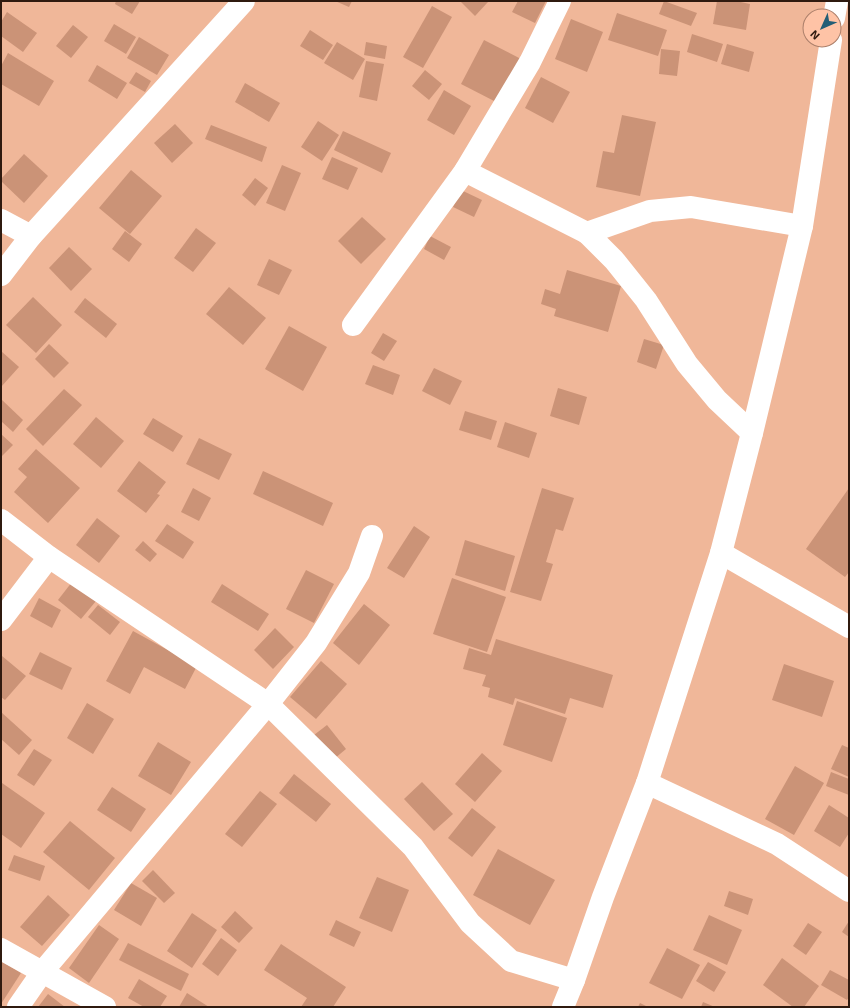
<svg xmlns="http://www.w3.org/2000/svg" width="850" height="1008" viewBox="0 0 850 1008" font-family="'Exo 2',sans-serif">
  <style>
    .building { fill: #cb9377 }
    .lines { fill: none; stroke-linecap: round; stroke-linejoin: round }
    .minor { stroke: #fff; stroke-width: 22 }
    .secondary { stroke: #fff; stroke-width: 22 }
  </style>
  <rect width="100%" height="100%" fill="#f0b799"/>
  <g class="building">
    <polygon points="116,1 140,1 132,14 115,4"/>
    <polygon points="335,1 352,1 349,7"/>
    <polygon points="460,1 487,1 488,2 475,16"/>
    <polygon points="518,1 546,1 535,23 512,12"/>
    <polygon points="664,1 697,13 691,26 659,14"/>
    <polygon points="717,1 736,1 750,4 746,30 713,24"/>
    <polygon points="432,6 452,17 423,68 403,57"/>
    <polygon points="7,12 37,33 23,52 1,36 1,22"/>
    <polygon points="617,13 667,30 658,56 608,40"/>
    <polygon points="571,19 603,32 587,72 555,59"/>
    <polygon points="114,24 136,37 126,54 104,41"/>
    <polygon points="73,25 88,37 71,58 56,46"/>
    <polygon points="310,30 333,45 323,60 300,46"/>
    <polygon points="692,34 723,44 717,62 687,52"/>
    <polygon points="139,37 169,55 157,75 127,58"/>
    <polygon points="484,40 521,59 498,103 461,84"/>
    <polygon points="337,42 365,59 353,80 324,63"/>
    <polygon points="366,42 387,46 385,59 364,55"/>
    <polygon points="727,44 754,52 749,72 721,64"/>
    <polygon points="661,49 680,51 677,76 659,74"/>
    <polygon points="8,53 54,81 39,106 1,84 1,66"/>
    <polygon points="366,61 384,64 377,101 359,97"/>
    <polygon points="97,65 127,83 117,99 88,81"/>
    <polygon points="425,70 442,84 429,100 412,86"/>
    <polygon points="136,72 151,81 145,92 129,83"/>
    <polygon points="541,77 570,92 553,123 525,108"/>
    <polygon points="245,83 280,103 269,122 235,102"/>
    <polygon points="444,90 471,106 454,135 427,120"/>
    <polygon points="622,115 656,122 640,196 596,187 603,151 614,153"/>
    <polygon points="318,121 339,135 322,161 301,147"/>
    <polygon points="175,124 193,143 172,163 154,143"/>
    <polygon points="211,125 267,147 262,162 205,139"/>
    <polygon points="343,131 391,153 382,173 334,150"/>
    <polygon points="24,154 48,176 24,203 1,181 1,179"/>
    <polygon points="332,157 358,168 348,190 322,179"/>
    <polygon points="282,165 301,173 285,211 266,203"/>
    <polygon points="131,170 162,196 130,234 99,208"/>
    <polygon points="255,178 268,188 255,206 242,195"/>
    <polygon points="461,190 482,200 474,217 453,207"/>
    <polygon points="362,217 386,239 361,264 338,241"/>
    <polygon points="196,228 216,243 193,272 174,258"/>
    <polygon points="125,231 142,244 129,262 112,249"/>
    <polygon points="430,236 451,247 444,260 424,249"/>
    <polygon points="69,247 92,269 71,291 49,268"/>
    <polygon points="269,259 292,270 279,295 257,285"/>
    <polygon points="567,270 621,286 608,332 554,316 556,309 541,304 545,289 560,294"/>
    <polygon points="229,287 266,318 243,345 206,314"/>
    <polygon points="33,297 62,325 36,353 6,325"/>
    <polygon points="85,298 117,324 106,338 74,312"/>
    <polygon points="289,326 327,347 303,391 265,369"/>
    <polygon points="383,333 397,341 384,361 371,353"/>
    <polygon points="644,339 664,345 656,369 637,362"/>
    <polygon points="49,344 69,363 54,378 35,359"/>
    <polygon points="1,351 19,367 1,387"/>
    <polygon points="373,365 400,375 393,395 365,384"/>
    <polygon points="434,368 462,381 450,405 422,391"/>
    <polygon points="558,388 587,397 579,425 550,416"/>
    <polygon points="64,389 82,405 43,446 26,429"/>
    <polygon points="1,399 23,420 13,432 1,421"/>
    <polygon points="465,411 497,421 491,440 459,430"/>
    <polygon points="96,417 124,441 101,468 73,444"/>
    <polygon points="153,418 183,436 173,452 143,434"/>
    <polygon points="505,422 537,433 529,458 497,447"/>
    <polygon points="1,434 13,445 1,457"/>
    <polygon points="199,438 232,454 219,480 186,464"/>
    <polygon points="36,449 80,488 48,523 14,492 27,477 18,469"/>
    <polygon points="139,461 166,482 157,494 160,495 146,513 117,491"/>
    <polygon points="263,471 333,503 323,526 253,494"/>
    <polygon points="193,488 211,498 199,521 181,512"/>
    <polygon points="542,488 574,498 563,531 556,529 546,562 553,564 541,601 510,592"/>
    <polygon points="849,488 849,572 845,577 806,549"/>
    <polygon points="97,518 120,536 99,563 76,545"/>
    <polygon points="167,524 194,542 183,559 155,541"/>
    <polygon points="414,526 430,537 404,578 387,568"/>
    <polygon points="465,540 515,556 505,591 455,575"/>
    <polygon points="143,541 157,554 150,562 135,550"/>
    <polygon points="306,570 334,584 314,623 286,609"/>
    <polygon points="452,578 506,597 487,652 433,634"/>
    <polygon points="72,582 96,601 81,619 58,600"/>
    <polygon points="222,584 269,614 258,631 211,602"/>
    <polygon points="39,598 61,610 52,628 30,616"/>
    <polygon points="364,604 390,625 359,665 333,643"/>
    <polygon points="98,605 120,622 110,635 88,617"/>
    <polygon points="275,628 294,647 273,669 254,650"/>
    <polygon points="133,631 197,666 185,689 144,667 130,694 106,681"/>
    <polygon points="496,639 613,675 603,708 570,698 565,714 515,698 513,705 488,697 490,688 482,686 486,675 463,669 469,648 491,655"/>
    <polygon points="40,652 72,668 62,690 29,674"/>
    <polygon points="2,656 26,676 5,700 1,697 1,657"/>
    <polygon points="321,661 347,684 316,719 290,697"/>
    <polygon points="784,664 834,681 822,717 772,700"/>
    <polygon points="517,701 567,718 552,762 503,745"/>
    <polygon points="87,703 114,719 93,754 67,738"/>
    <polygon points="1,712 32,740 19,755 1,739"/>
    <polygon points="327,725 346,749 334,759 314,735"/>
    <polygon points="158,742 191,762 171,795 138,776"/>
    <polygon points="842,745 849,748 849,777 831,769"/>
    <polygon points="34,749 52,760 34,786 17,775"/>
    <polygon points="482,753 502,771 475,802 455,784"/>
    <polygon points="795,766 824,783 794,835 765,819"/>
    <polygon points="831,772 849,779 849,795 826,786"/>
    <polygon points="294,774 331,804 316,822 279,793"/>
    <polygon points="422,782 453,814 434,831 404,799"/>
    <polygon points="2,783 45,813 21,848 1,834"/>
    <polygon points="112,787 146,809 131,832 97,810"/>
    <polygon points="260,791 277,804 242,847 225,834"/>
    <polygon points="829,805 849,818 849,833 840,847 814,831"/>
    <polygon points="472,808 496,827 472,857 448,838"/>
    <polygon points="70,821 115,858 89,890 43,852"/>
    <polygon points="498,849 555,880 530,925 473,895"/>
    <polygon points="14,855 45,866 40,881 8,870"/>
    <polygon points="153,870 175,893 164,903 142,881"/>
    <polygon points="377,877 409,890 392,932 359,918"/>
    <polygon points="131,883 157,898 141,926 114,910"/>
    <polygon points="729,891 753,899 748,915 724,906"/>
    <polygon points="48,895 70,915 42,946 20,927"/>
    <polygon points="235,911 253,928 239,943 221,927"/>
    <polygon points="192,913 217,930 192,968 167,951"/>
    <polygon points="709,915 742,930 727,965 693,950"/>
    <polygon points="336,920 361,932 354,947 329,935"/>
    <polygon points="849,921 849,937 842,932"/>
    <polygon points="808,923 822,932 806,955 793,946"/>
    <polygon points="99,925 119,939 89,983 69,968"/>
    <polygon points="221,938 237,950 218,976 202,964"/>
    <polygon points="128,943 189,974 181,991 119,960"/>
    <polygon points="281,944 346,987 333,1007 301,1007 307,998 264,970"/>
    <polygon points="667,948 700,965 682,999 649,983"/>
    <polygon points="782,958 819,986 804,1007 793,1007 763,985"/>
    <polygon points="1,961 21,973 1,1004"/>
    <polygon points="708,962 726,972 714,992 696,981"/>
    <polygon points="830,970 849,980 849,997 847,1000 821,985"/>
    <polygon points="139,979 167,996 160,1007 144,1007 128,998"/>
    <polygon points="187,993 209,1007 179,1007"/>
    <polygon points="48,994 65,1007 38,1007"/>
    <polygon points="703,1002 715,1007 701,1007"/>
    <polygon points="640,1003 648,1007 638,1007"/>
  </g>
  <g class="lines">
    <g class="minor">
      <polyline points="465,171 587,233 614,260 646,300 687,364 717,400 752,433"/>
      <polyline points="1,220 31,236"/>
      <polyline points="587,233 650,211 691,207 802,226"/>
      <polyline points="1,275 31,236 244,1"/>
      <polyline points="353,325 465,171 530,62 560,1"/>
      <polyline points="1,520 49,557 268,704 413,847 470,923 511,961 574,980"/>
      <polyline points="721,553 849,627"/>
      <polyline points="1,620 49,557"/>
      <polyline points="647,783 777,844 849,891"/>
      <polyline points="1,949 105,1007"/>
      <polyline points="18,1007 43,971 268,704 316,643 359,573 372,536"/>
    </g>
    <g class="secondary">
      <polyline points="834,18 837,1"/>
      <polyline points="563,1007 574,980 603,897 647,783 721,553 752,433 802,226 831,40"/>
    </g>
  </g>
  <rect width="850" height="1008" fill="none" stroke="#2f1a0f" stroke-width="4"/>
  <g transform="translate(822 28) rotate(225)"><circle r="19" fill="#fec3a6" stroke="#ab7f6a"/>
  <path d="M0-3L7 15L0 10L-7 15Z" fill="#235e76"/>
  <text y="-6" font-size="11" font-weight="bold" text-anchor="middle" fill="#2f1a0f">N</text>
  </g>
</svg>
